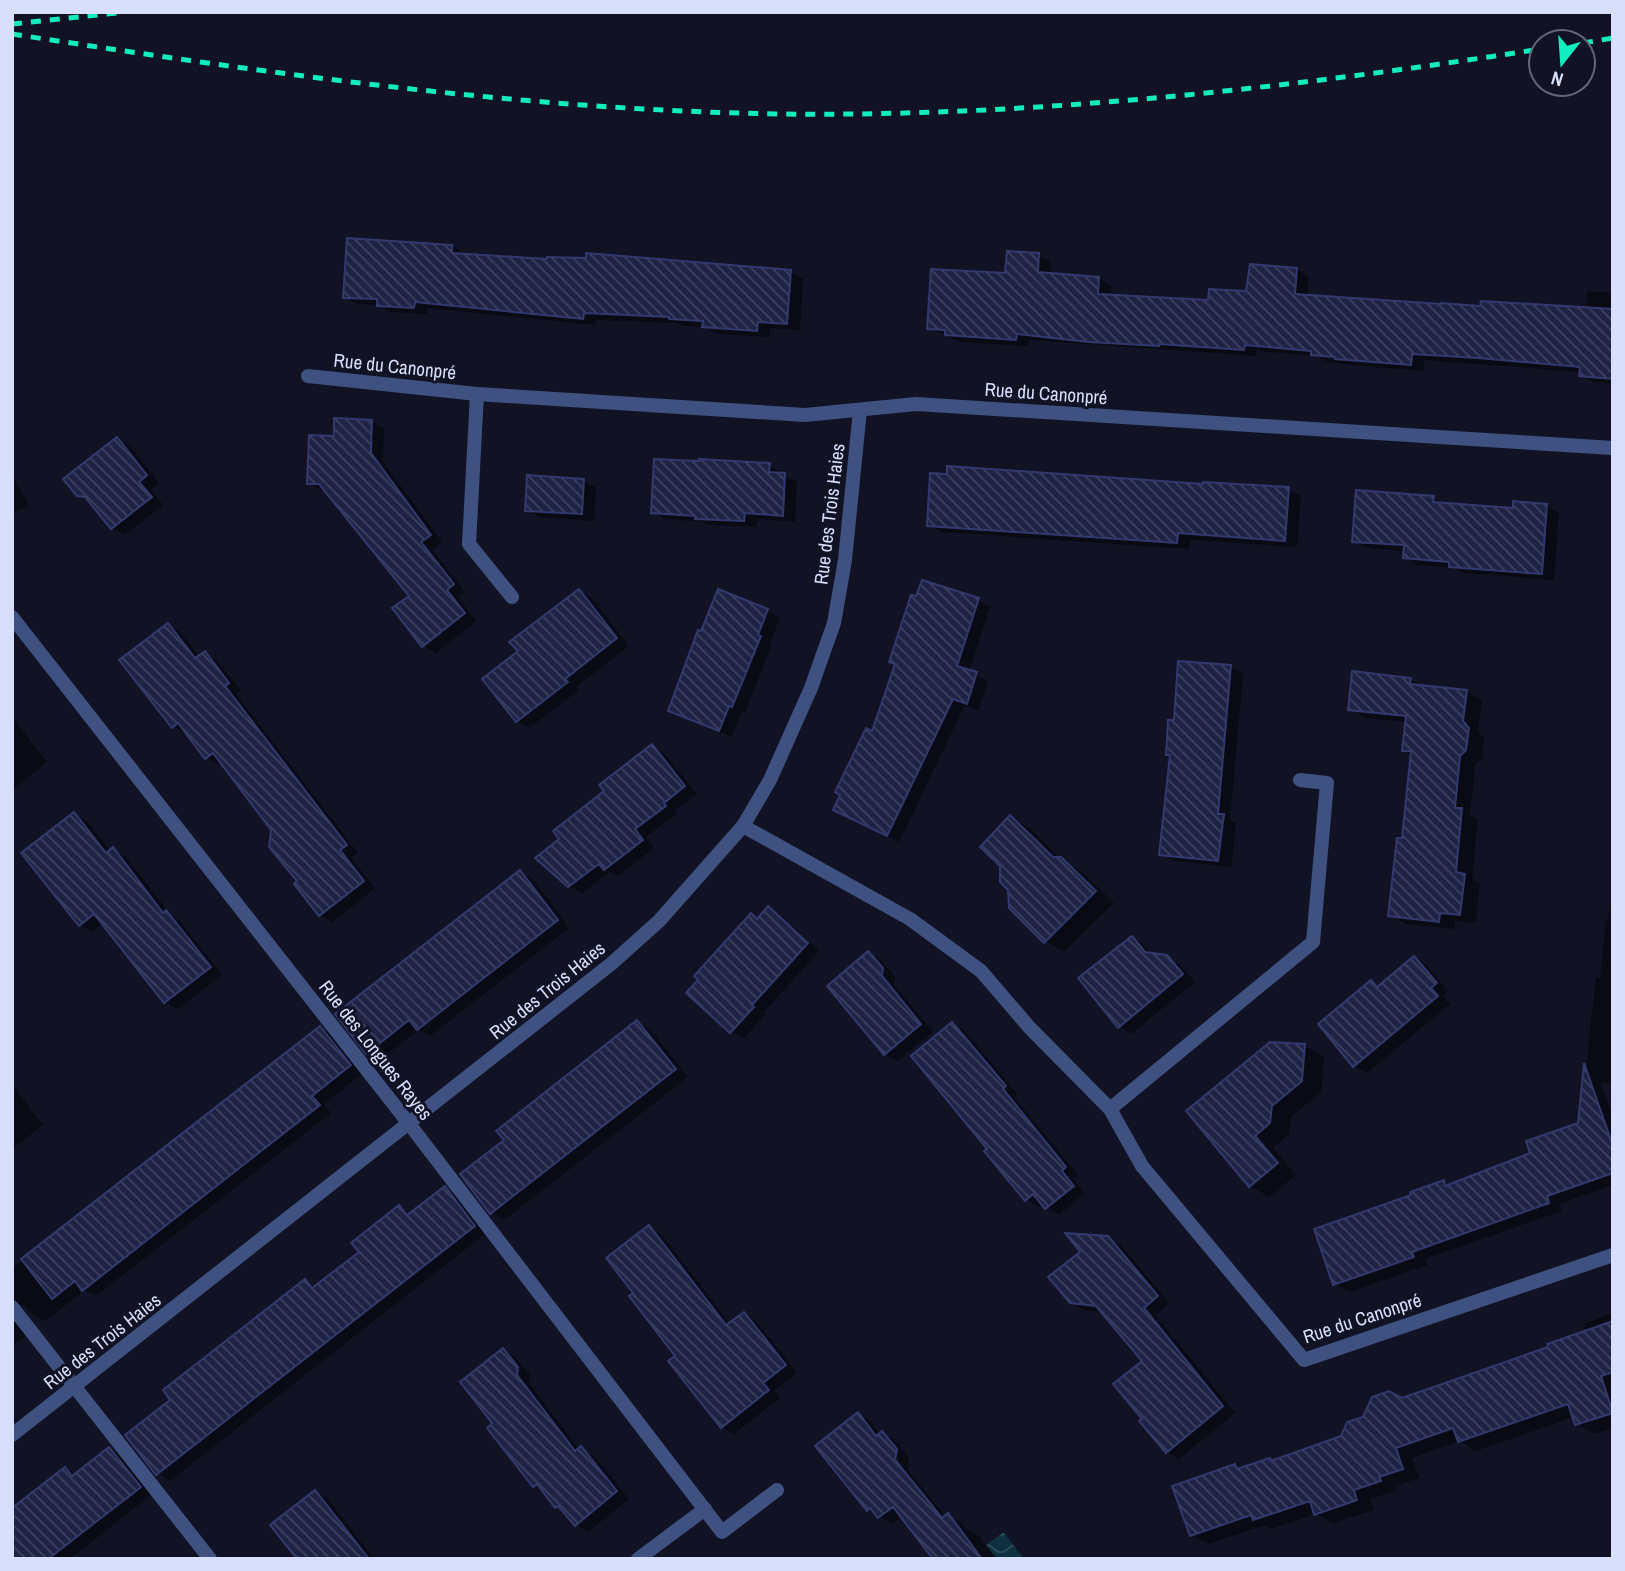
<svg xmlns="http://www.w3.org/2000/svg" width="1625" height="1571" viewBox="0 0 1625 1571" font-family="'Archivo Narrow',sans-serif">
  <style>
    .water { fill: url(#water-waves) }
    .shadow { fill: #0007 }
    .building { fill: url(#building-back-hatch); stroke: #32396e; stroke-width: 2 }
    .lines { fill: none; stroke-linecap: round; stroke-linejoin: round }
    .street { stroke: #3f5180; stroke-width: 14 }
    .rail { stroke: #12edbd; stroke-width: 5; stroke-dasharray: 10 9; stroke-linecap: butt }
    .labels { text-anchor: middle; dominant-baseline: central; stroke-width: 6; stroke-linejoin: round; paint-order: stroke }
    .street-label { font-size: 19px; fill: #d7dffc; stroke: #111324 }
  </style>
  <defs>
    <pattern id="water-waves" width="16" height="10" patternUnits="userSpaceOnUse" patternTransform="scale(1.75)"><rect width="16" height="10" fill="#0e3040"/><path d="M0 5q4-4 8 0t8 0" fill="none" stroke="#304e5c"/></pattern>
    <pattern id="building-back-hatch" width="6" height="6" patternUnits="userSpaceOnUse" patternTransform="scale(1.75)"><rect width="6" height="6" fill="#1e2244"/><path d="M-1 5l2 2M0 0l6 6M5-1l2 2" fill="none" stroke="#3e4260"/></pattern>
  </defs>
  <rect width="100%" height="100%" fill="#111324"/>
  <polygon class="water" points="1004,1532 1004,1533 1024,1559 997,1559 986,1545"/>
  <g class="shadow">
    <polygon points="452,246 465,254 464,256 791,272 803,279 800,330 770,328 769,337 717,334 705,327 683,326 678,323 596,320 596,325 427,308 427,314 391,312 379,305 357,304 345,297"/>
    <polygon points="1039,255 1051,262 1050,275 1099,278 1111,286 1110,296 1210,302 1248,293 1296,269 1309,277 1307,297 1482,307 1586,309 1587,291 1613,293 1613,384 1593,382 1581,375 1581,372 1424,360 1424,371 1349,365 1325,361 1317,356 1257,351 1256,356 1029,340 1028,346 988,344 959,342 929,328"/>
    <polygon points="372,422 384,429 383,462 442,542 432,550 465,592 458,597 476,621 436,653 423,646 411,596 327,490 322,490 309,483 336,438"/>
    <polygon points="117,439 130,446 159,483 151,490 163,505 125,535 112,528 92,503 78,495"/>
    <polygon points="769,465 781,472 781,475 797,482 795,522 758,519 756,527 710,525 704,522 665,519 653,512"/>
    <polygon points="12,474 29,506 12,514"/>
    <polygon points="584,481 596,488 594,521 539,517 527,510"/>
    <polygon points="1204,486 1288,489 1301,496 1297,547 1190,540 1189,549 941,532 929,525"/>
    <polygon points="1433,498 1445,504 1515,510 1547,506 1559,513 1554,580 1463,573 1454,568 1417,565 1405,557 1405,551 1367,548 1354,541"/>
    <polygon points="580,591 592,598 629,646 577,686 579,690 529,728 517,721 521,651"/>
    <polygon points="918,598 978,600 990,607 969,672 988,681 979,710 965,705 899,842 847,816"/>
    <polygon points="767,611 780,618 770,643 772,645 745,713 742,711 732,737 670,710"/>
    <polygon points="168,625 180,632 200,657 205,653 217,661 241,690 236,694 358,853 351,858 375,888 333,922 320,915 299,882 273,829 222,762 219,765 206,757 187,732 186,733 173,726"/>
    <polygon points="1230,667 1243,674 1230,820 1236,823 1231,867 1174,861 1161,854 1172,757 1168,754 1176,721"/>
    <polygon points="1410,679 1423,687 1466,691 1482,701 1478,732 1484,738 1482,759 1475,765 1470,815 1478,819 1472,879 1480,884 1476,923 1455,921 1455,929 1406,924 1390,915 1403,840 1412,755 1404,750 1407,722 1366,718 1350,709"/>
    <polygon points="12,717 47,762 12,790"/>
    <polygon points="652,746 664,753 697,794 675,810 677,813 646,837 654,848 618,876 610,872 582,893 569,886 562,840"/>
    <polygon points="74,814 86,821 111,852 113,850 126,857 171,915 179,920 222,975 178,1009 165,1002 103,923 92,932 80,925"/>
    <polygon points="1011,817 1030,828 1060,859 1080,870 1114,903 1064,952 1046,941 1010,907"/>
    <polygon points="520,872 533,879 569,928 430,1036 419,1029 380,1060 367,1052"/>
    <polygon points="1613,883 1613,1084 1601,1083 1613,1117 1613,1185 1559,1204 1562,1211 1425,1259 1427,1265 1349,1292 1335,1284 1413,1196 1443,1182 1450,1186 1532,1154 1580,1124 1596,977 1600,978 1606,919 1609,919"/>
    <polygon points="768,909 781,916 819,951 763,1013 765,1015 744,1038 731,1031 751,915 759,920"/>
    <polygon points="1132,938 1144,945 1152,955 1167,957 1180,965 1195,982 1131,1034 1119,1027"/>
    <polygon points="868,953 881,960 895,977 894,985 933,1032 898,1061 885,1054"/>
    <polygon points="1414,958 1426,965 1448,991 1443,996 1450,1004 1367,1073 1354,1066 1372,982 1380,987"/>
    <polygon points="638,1022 650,1029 688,1077 504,1220 491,1212 506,1140"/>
    <polygon points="952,1024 965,1031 1017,1094 1014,1097 1078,1175 1073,1179 1085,1193 1059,1215 1043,1203 1039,1207 1026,1199"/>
    <polygon points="320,1028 333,1035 363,1073 324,1104 331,1113 96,1296 85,1290 45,1321 32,1314 24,1305 19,1305 27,1335 12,1347 12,1269"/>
    <polygon points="1304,1046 1324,1057 1321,1092 1291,1117 1289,1134 1273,1148 1296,1175 1269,1197 1250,1186 1189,1111"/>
    <polygon points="12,1085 43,1125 12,1149"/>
    <polygon points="445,1188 458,1196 486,1233 170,1481 157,1473 173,1400 305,1281 316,1288 361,1253 399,1207 411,1214"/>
    <polygon points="649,1227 661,1234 730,1324 744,1314 756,1321 797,1373 774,1391 780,1398 734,1434 722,1427 636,1294"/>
    <polygon points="1108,1238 1121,1245 1169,1303 1155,1315 1235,1413 1179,1459 1167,1452 1144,1419 1144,1361 1103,1312 1084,1310 1071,1302"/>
    <polygon points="1613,1313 1613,1428 1594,1434 1577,1424 1574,1417 1476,1451 1459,1441 1412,1458 1419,1478 1395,1486 1397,1490 1370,1499 1374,1510 1333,1523 1316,1514 1271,1529 1265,1525 1208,1544 1191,1535 1235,1466 1241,1470 1270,1460 1274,1462 1342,1438 1364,1418 1402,1400 1550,1348 1586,1332 1583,1324"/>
    <polygon points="504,1350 516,1358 530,1375 529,1383 580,1450 594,1456 629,1499 588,1532 576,1525 546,1492 534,1485 495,1424"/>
    <polygon points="858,1414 870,1421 880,1434 882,1433 895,1440 909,1457 907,1469 946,1517 948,1516 961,1523 967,1530 980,1537 997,1559 929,1559 931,1553 902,1516 892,1524 868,1509"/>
    <polygon points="110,1449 122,1456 152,1494 70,1559 12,1559 65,1469 76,1475"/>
    <polygon points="316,1492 328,1499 374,1559 299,1559"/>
  </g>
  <g class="building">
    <polygon points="347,238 452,245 452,253 547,259 547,257 586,258 586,253 791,270 787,324 758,322 757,331 702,327 703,321 669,319 669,317 584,313 583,319 415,302 414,308 377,306 377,299 343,298"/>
    <polygon points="1007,251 1039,253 1038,272 1099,277 1098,294 1208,300 1209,289 1246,291 1250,264 1297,268 1295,294 1441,304 1441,303 1480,306 1481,301 1613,309 1613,379 1579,376 1580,367 1478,358 1412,354 1411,365 1335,359 1335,357 1311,355 1311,351 1245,345 1244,350 1159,344 1159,346 1089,342 1017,334 1016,340 945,335 945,330 927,329 931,269 1005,273"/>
    <polygon points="334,418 372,420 371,453 431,535 421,542 454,584 447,590 465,613 422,647 392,608 409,596 319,484 307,484 309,435 334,436"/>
    <polygon points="117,437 147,475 139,482 152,497 111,529 85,497 77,496 63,479"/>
    <polygon points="654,459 699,461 699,459 770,463 769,472 785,473 783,516 745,513 744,521 695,519 695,516 651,513"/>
    <polygon points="947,466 1203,484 1203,482 1289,487 1285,541 1178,533 1177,543 927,526 930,473 947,474"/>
    <polygon points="527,475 584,479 582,514 525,511"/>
    <polygon points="1356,490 1434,496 1433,502 1513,508 1513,501 1547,504 1542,574 1449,567 1449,562 1403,558 1404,545 1352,542"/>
    <polygon points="922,580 979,598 957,666 977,672 967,704 953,699 887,836 833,810 840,795 835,792 866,728 872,731 895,664 889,662 911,595 916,596"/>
    <polygon points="579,589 617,638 565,679 568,682 516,722 482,679 518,651 509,642"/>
    <polygon points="718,589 768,609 758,635 761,636 732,707 729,706 719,731 668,711 698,630 701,631"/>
    <polygon points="168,623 195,658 205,651 229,683 225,686 347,845 340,850 364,881 319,916 294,884 297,881 269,847 271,830 213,753 205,759 178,723 172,728 119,660"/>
    <polygon points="1178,661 1231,665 1218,814 1224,814 1218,861 1159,855 1170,755 1166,755 1168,720 1174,720"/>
    <polygon points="1352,671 1411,678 1410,684 1467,690 1463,721 1469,728 1466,750 1460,756 1455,808 1462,808 1456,872 1465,874 1460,915 1440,913 1439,922 1388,916 1397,838 1402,838 1411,751 1402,751 1406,716 1348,710"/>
    <polygon points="652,744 685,786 664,803 666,806 635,829 643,840 604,870 599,864 568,887 535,858 559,839 553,831 604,791 599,785"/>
    <polygon points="74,812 106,853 113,847 163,913 166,910 211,967 164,1003 94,914 79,926 21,853"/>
    <polygon points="1010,815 1053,857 1061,857 1096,891 1044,943 1009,908 1008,890 1000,882 1000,866 980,847"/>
    <polygon points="520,870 558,920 417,1030 409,1020 366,1054 335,1014"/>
    <polygon points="768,906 808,943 752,1005 754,1007 730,1033 686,993 698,980 694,976 751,913 757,919"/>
    <polygon points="1132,936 1145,952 1167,955 1183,974 1118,1028 1078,978"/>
    <polygon points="868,951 883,968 882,976 921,1024 884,1055 827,986"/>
    <polygon points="1414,956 1437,983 1431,988 1438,996 1353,1067 1318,1024 1371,980 1377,987"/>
    <polygon points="637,1020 676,1069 490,1214 460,1174 504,1140 496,1131"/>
    <polygon points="952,1022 1006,1086 1003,1089 1066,1167 1062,1171 1074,1186 1045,1209 1033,1194 1025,1201 984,1151 987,1149 911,1056"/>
    <polygon points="320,1026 351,1065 312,1096 320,1105 82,1291 75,1281 52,1299 21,1259"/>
    <polygon points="1270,1042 1305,1044 1302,1081 1272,1106 1270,1123 1255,1136 1278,1163 1249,1187 1186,1111"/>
    <polygon points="1584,1063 1613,1146 1613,1173 1547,1196 1549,1203 1412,1252 1414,1257 1333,1285 1314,1229 1411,1195 1410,1192 1444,1180 1445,1186 1530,1153 1526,1141 1578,1123"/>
    <polygon points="445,1186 475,1226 156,1475 125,1435 170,1400 163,1390 305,1279 312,1288 359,1252 351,1243 399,1205 407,1215"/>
    <polygon points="649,1225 726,1325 744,1312 786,1365 763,1383 769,1390 721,1428 668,1361 675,1356 629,1296 633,1293 606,1258"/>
    <polygon points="1065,1233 1108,1236 1158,1296 1144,1308 1223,1406 1166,1453 1139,1421 1142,1419 1113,1384 1142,1361 1096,1306 1070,1303 1048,1277 1080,1252"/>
    <polygon points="1613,1321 1613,1372 1601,1376 1613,1413 1575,1425 1568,1404 1458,1442 1453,1428 1396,1448 1403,1469 1379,1477 1381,1481 1354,1490 1357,1500 1314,1515 1310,1501 1253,1520 1251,1515 1190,1536 1172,1486 1235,1464 1237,1469 1270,1458 1271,1461 1341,1436 1347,1422 1363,1417 1372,1397 1389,1391 1402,1398 1548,1347 1547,1344"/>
    <polygon points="503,1348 518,1367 517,1375 575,1451 581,1446 617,1491 575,1526 558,1506 555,1508 537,1484 533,1487 487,1428 492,1423 460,1382"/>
    <polygon points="858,1412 876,1436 882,1431 897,1449 895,1460 942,1518 948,1513 982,1559 933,1559 893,1507 878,1518 870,1508 867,1511 815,1446"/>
    <polygon points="109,1447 141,1487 48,1559 12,1559 12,1508 65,1467 72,1476"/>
    <polygon points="315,1490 369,1559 297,1559 270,1525"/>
  </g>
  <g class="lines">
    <g class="street">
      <polyline points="308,376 477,394 805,415 916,404 1613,448"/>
      <polyline points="477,394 469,544 512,597"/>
      <polyline points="12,617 410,1125 722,1532 777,1490"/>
      <polyline points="743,826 910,919 981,971 1029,1027 1110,1109 1142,1166 1304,1360 1613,1255"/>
      <polyline points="1110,1109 1313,942 1327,783 1300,780"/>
      <polyline points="12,1307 210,1559"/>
      <polyline points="12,1435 611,964 659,921 743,826 770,780 811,688 834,623 845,560 860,410"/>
      <polyline points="638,1559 705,1509"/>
    </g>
    <g class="rail">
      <polyline points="12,24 125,12"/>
      <path d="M12 34C267 73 522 110 780 114 1036 117 1289 88 1541 49"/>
      <polyline points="1583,43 1613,38"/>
    </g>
  </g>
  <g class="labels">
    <g class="street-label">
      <text transform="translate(395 366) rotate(6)">Rue du Canonpré</text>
      <text transform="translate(1046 393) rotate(4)">Rue du Canonpré</text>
      <text transform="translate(829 514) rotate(-83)">Rue des Trois Haies</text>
      <text transform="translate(547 990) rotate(-39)">Rue des Trois Haies</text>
      <text transform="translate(376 1050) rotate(52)">Rue des Longues Rayes</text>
      <text transform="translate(1362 1318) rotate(-18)">Rue du Canonpré</text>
      <text transform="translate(102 1341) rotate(-38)">Rue des Trois Haies</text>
    </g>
  </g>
  <rect width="1625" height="1571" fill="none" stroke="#d7dffc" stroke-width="28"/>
  <g transform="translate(1562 63) rotate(197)"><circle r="33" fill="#111324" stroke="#60657a" stroke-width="2"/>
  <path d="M0-5L12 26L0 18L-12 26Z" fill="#12edbd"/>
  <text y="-10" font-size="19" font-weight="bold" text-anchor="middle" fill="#d7dffc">N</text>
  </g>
</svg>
